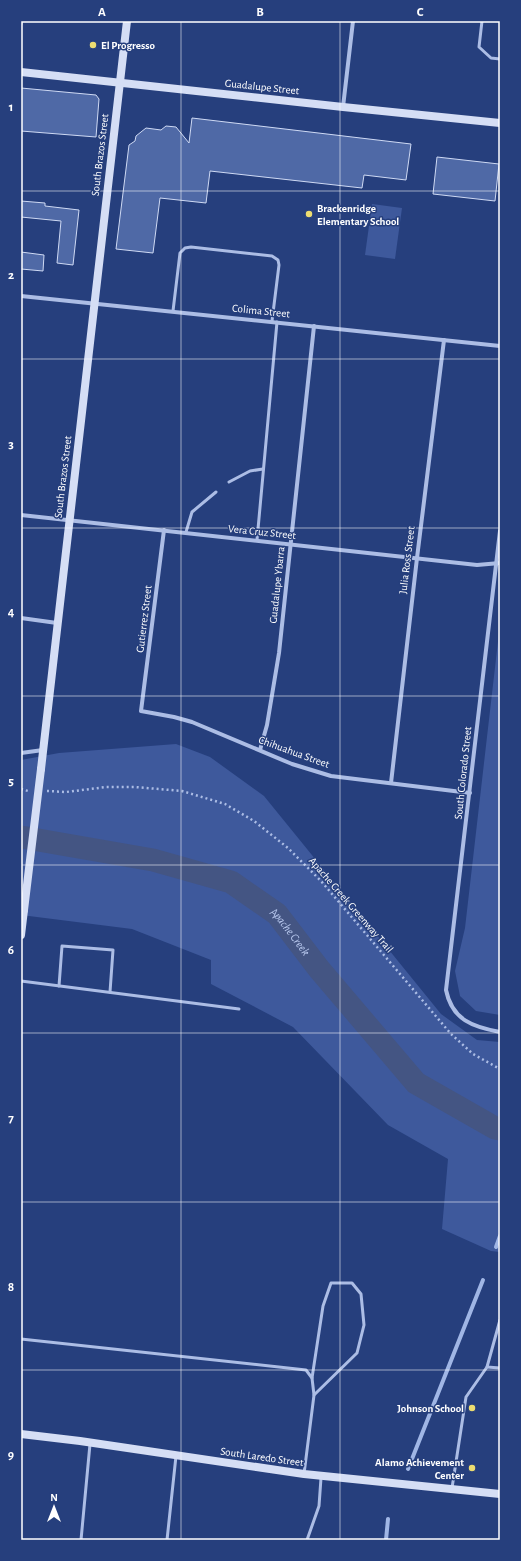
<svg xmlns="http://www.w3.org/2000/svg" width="521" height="1561" viewBox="0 0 521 1561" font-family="'Alegreya Sans',sans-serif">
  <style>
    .green { fill: #3e599c }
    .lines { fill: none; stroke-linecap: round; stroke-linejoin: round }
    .stream { stroke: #a0b6e5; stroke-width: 4 }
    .river { stroke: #445583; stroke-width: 23 }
    .building { fill: #4f69a6; stroke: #cfdaf4 }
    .path { stroke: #acbde5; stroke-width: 2.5; stroke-dasharray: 2 3; stroke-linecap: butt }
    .lane { stroke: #acbde5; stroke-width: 3 }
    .street { stroke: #acbde5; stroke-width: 4 }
    .secondary { stroke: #d5def5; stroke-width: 8 }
    .secondary-bridge { stroke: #d5def5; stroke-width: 8 }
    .grid { fill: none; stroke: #fff; stroke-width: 1; stroke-opacity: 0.55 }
    .poi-dot { fill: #eddd71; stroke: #263f7d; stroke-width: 1.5 }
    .labels { text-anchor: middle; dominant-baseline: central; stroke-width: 3; stroke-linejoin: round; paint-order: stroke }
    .poi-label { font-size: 11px; font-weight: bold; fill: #fff; stroke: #263f7d; text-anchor: start }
    .street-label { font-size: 11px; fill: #fff; stroke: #263f7d }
    .water-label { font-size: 12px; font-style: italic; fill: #b7c7ed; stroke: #263f7d }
    .neatline { fill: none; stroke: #fff; stroke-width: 1.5 }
    .grid-label { font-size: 13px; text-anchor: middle; font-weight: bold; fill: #fff }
  </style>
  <rect width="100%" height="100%" fill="#263f7d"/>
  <g class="green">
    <polygon points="372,204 402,208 395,259 365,255"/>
    <polygon points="500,624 500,1015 476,1011 460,996 455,971 465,928"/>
    <polygon points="176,744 210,757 264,796 441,1014 477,1040 500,1042 500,1252 491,1251 442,1229 448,1159 388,1125 293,1027 211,984 211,960 132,929 21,915 21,760 59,753"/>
  </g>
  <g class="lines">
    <g class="stream">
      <polyline points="496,1247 500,1236"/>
      <polyline points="408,1469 483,1280"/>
      <polyline points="386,1540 388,1519"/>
    </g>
    <path class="river" id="s1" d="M21 837 153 860 231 882 277 914 319 969 416 1083 495 1128 500 1129"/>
  </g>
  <g class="building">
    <polygon points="21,88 96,95 99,99 96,137 21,131"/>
    <polygon points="192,118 411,144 406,180 364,175 362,188 210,171 206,203 160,198 153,253 116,249 129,145 135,141 136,136 146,128 161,130 166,126 176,127 189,143"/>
    <polygon points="437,157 499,164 495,201 433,194"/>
    <polygon points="21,201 45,203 45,206 79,210 73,265 57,263 61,221 21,217"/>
    <polygon points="21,252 44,255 43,271 21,269"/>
  </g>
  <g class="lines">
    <g class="path">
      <polyline points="21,789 28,791"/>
      <polyline points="47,791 66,792 106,787 135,787 182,791 225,804 254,821 288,848 321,881 451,1034 473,1054 500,1069"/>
    </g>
    <g class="lane">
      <polyline points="482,21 479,47 491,58 500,59"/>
      <polyline points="21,24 21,21"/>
      <polyline points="173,311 180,253 185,248 191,247 272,256 278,260 279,265 272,321"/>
      <polyline points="229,482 250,471 263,469"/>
      <polyline points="186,532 192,512 216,492"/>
      <polyline points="257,540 277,322"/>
      <polyline points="21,981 239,1009"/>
      <polyline points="59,986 62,946 113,950 110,992"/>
      <polyline points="500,1320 487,1367 500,1368"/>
      <polyline points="21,1339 306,1370 312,1378 314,1395 304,1474"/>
      <polyline points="312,1378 323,1306 331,1283 352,1283 361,1294 364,1325 357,1353 314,1395"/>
      <polyline points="452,1488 466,1397 487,1367"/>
      <polyline points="81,1540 90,1444"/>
      <polyline points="167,1540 176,1456"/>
      <polyline points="307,1540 319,1506 321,1478"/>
    </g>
    <g class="street">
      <polyline points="343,107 353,21"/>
      <polyline points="21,296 500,346"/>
      <polyline points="21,515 477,565 500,563"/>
      <polyline points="164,530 141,711 174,717 192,722 292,764 331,776 470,793"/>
      <path d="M500 531 446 990C452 1020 473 1027 500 1032"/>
      <polyline points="21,618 57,623"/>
      <polyline points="260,750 267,725 279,653 314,326"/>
      <polyline points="21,753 43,750"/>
      <polyline points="391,783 417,558 444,340"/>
    </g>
    <g class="secondary">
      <polyline points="21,72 343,107 500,123"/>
      <polyline points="41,769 127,21"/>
      <polyline points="21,935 24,910"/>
      <polyline points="21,1434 80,1441 304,1474 500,1494"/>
    </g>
    <polyline class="secondary-bridge" points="24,910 41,769"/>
  </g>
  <path class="grid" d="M181 21V1540M340 21V1540M21 191H500M21 359H500M21 528H500M21 696H500M21 865H500M21 1033H500M21 1202H500M21 1370H500"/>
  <g class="poi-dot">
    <circle cx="93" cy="45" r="4"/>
    <circle cx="309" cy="214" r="4"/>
    <circle cx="472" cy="1408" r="4"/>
    <circle cx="472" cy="1468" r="4"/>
  </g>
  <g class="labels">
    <g class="poi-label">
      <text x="101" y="45">El Progresso</text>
      <text x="317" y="208">Brackenridge<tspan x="317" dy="13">Elementary School</tspan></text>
      <text x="464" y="1408" text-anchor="end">Johnson School</text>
      <text x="464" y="1462" text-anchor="end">Alamo Achievement<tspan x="464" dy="13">Center</tspan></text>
    </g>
    <g class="street-label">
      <text transform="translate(262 87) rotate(6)">Guadalupe Street</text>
      <text transform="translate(100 155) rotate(-83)">South Brazos Street</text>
      <text transform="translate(261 311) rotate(6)">Colima Street</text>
      <text transform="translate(63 477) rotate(-83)">South Brazos Street</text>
      <text transform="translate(262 532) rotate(6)">Vera Cruz Street</text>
      <text transform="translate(407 560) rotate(-83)">Julia Ross Street</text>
      <text transform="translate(277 585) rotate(-84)">Guadalupe Ybarra</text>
      <text transform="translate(144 619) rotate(-83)">Gutierrez Street</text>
      <text transform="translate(294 752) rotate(20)">Chihuahua Street</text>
      <text transform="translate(463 773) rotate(-84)">South Colorado Street</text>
      <text transform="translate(351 905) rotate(49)">Apache Creek Greenway Trail</text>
      <text transform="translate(262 1457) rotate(8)">South Laredo Street</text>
    </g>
    <g class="water-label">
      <text stroke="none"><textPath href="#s1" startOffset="293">Apache Creek</textPath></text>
    </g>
  </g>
  <rect width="521" height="1561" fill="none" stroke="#263f7d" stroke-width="44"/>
  <g transform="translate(54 1507)" stroke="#263f7d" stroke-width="3" paint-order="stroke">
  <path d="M0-3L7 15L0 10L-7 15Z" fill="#ffffff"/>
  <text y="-6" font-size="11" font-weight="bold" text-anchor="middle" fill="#ffffff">N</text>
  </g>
  <rect x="22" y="22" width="477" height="1517" class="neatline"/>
  <g class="grid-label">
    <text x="102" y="16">A</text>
    <text x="260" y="16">B</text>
    <text x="420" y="16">C</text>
    <text x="11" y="111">1</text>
    <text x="11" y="279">2</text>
    <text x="11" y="448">3</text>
    <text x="11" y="616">4</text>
    <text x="11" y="785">5</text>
    <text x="11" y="954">6</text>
    <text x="11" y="1122">7</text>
    <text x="11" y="1291">8</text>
    <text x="11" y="1459">9</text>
  </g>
</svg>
